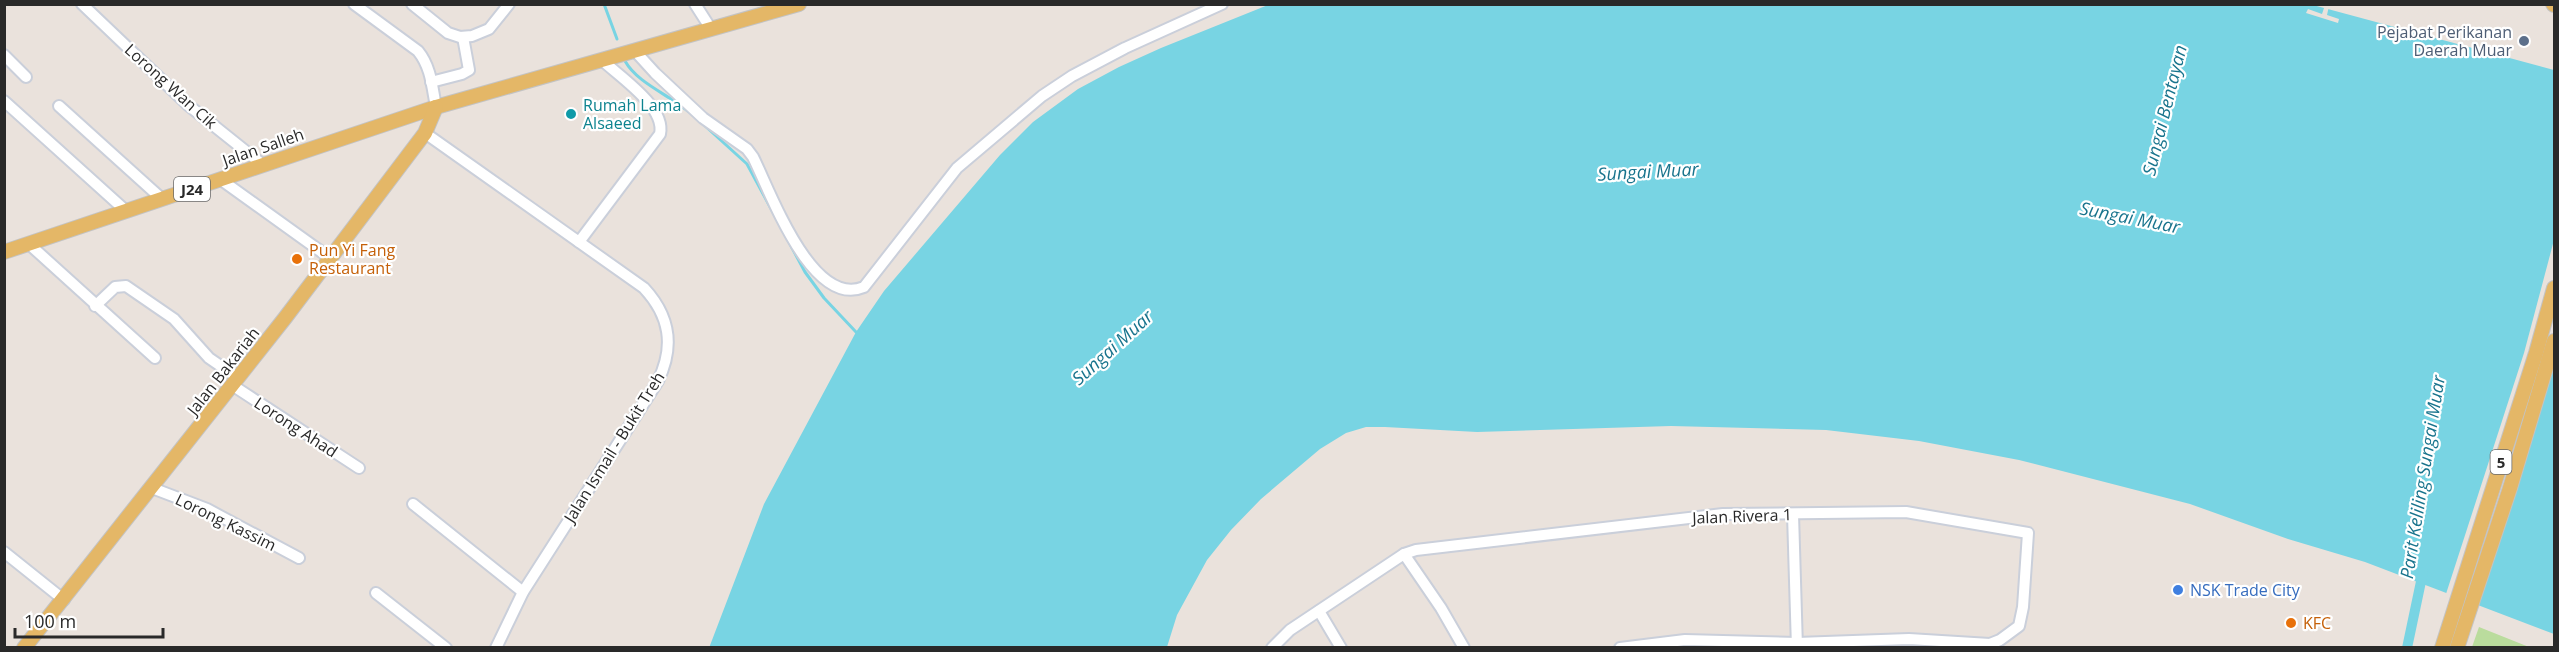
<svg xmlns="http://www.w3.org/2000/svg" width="2559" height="652" viewBox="0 0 2559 652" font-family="'Open Sans',sans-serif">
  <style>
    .green { fill: #badc9d }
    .water { fill: #78d4e3 }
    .pier { fill: #eae2dc }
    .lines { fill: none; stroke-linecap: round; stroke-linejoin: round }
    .stream { stroke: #78d4e3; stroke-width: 3 }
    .canal { stroke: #78d4e3; stroke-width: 10 }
    .minor-casing { stroke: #cacfda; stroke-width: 14 }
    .major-casing { stroke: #c3c3c3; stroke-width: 16 }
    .minor { stroke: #fff; stroke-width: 10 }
    .major { stroke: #e4b767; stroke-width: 14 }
    .service-dot { fill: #5c6f8a; stroke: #fff; stroke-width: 2 }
    .culture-dot { fill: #0f9aa8; stroke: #fff; stroke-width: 2 }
    .food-dot { fill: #e8710a; stroke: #fff; stroke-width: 2 }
    .shop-dot { fill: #3f7fe0; stroke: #fff; stroke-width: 2 }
    .labels { text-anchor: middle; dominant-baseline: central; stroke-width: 4.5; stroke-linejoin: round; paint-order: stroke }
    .shield { fill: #fff; stroke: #696969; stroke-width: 1.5 }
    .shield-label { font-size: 15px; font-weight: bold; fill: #292929 }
    .service-label { font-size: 16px; fill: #4e5e75; stroke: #fff; text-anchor: end }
    .street-label { font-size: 16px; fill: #292929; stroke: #fff }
    .culture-label { font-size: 16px; fill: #0d838f; stroke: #fff; text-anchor: start }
    .food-label { font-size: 16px; fill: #c56008; stroke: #fff; text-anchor: start }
    .shop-label { font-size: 16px; fill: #366cbe; stroke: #fff; text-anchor: start }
    .water-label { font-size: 18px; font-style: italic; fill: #19748d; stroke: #fff }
  </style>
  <rect width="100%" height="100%" fill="#eae2dc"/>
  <polygon class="green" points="2479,627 2529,647 2472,647"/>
  <polygon class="water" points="1268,5 2313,5 2554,70 2554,634 2365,562 2288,539 2190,504 2019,460 1919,441 1826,430 1671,426 1477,432 1385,427 1366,427 1346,433 1320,449 1261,499 1231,530 1207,560 1177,615 1167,647 709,648 764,504 856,332 884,291 1000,155 1033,122 1078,89 1119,67 1161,48"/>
  <g class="pier">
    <polygon points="2325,5 2329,6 2327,15 2339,19 2338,23 2306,13 2308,9 2322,14"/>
    <polygon points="2554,240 2554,349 2476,608 2445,597 2524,353"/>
  </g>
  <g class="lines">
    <g class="stream">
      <polyline points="604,4 617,39"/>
      <path d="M625 61C638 84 670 95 689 112"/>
      <polyline points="703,124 747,164 805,272 824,298 856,332"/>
    </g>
    <polyline class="canal" points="2407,648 2423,572"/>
    <g class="minor-casing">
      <g id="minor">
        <polyline points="82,4 188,105 263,165"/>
        <path d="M354 4 418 51C431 67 432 86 436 107"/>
        <polyline points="412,4 448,33 460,37 472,36 489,29 509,4"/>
        <polyline points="695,4 711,29"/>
        <path d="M635 51 655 73 703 118 747 149 753 157C771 193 812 309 864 287L957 168 1042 96 1072 76 1125 48 1222 4"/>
        <polyline points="4,55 26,77"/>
        <polyline points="431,82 462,74 469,70 463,37"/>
        <polyline points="4,101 126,211"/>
        <polyline points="59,106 162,199"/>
        <path d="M425 133 644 288C670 316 675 346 658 381L523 592 496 648"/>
        <polyline points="220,179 330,258"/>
        <path d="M579 242 660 134C666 107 620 77 602 60"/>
        <polyline points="29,244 155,358"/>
        <polyline points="95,306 115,287 126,286 174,319 209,358 238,378"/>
        <polyline points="232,385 359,468"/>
        <polyline points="152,488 207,509 299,558"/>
        <polyline points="413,504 523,592"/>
        <polyline points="1793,514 1797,648"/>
        <polyline points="4,552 64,600"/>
        <polyline points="1404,554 1441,608 1464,648"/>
        <polyline points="376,593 446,648"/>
        <polyline points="1319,611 1341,648"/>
        <polyline points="1272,648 1290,630 1404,554 1416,550 1723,514 1906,512 2028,533 2023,607 2019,626 2000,640 1990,644 1909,639 1797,643 1685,640 1620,648"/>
      </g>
    </g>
    <g class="major-casing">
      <g id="major">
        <polyline points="2553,4 2554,5"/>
        <polyline points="4,252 436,107 799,4"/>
        <polyline points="24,648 285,318 425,133 436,107"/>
        <polyline points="2442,648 2536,353 2554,288"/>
        <polyline points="2457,648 2510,488 2554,341"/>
      </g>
    </g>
    <use href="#minor" class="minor"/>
    <use href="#major" class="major"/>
  </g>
  <circle class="service-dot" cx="2524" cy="41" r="6"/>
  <circle class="culture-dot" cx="571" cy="114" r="6"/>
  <g class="food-dot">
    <circle cx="297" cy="259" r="6"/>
    <circle cx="2291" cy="623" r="6"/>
  </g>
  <circle class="shop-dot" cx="2178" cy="590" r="6"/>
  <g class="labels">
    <g class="shield">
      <rect x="174" y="177" width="36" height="24" rx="4.5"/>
      <rect x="2490.5" y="450" width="21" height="24" rx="4.5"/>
    </g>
    <g class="shield-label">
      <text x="192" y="189">J24</text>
      <text x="2501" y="462">5</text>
    </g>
    <g class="service-label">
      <text x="2512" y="32">Pejabat Perikanan<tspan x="2512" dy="18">Daerah Muar</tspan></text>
    </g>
    <g class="street-label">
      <text transform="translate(171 86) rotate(42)">Lorong Wan Cik</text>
      <text transform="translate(263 147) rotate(-19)">Jalan Salleh</text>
      <text transform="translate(223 371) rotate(-52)">Jalan Bakariah</text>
      <text transform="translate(296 427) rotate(33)">Lorong Ahad</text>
      <text transform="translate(614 447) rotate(-58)">Jalan Ismail - Bukit Treh</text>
      <text transform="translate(1742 516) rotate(-2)">Jalan Rivera 1</text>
      <text transform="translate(226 522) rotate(26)">Lorong Kassim</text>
    </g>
    <g class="culture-label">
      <text x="583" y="105">Rumah Lama<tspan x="583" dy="18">Alsaeed</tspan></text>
    </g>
    <g class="food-label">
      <text x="309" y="250">Pun Yi Fang<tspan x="309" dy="18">Restaurant</tspan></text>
      <text x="2303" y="623">KFC</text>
    </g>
    <g class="shop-label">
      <text x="2190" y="590">NSK Trade City</text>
    </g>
    <g class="water-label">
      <text transform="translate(2164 110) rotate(-76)">Sungai Bentayan</text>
      <text transform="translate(1648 171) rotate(-3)">Sungai Muar</text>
      <text transform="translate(2130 217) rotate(11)">Sungai Muar</text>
      <text transform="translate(1112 347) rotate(-42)">Sungai Muar</text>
      <text transform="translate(2422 477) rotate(-81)">Parit Keliling Sungai Muar</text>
    </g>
  </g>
  <rect width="2559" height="652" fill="none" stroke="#292929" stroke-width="12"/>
  <path d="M15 628v9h148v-9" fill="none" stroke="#292929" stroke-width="3"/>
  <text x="24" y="628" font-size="18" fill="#292929" stroke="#ffffff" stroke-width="4.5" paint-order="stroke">100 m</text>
</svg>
